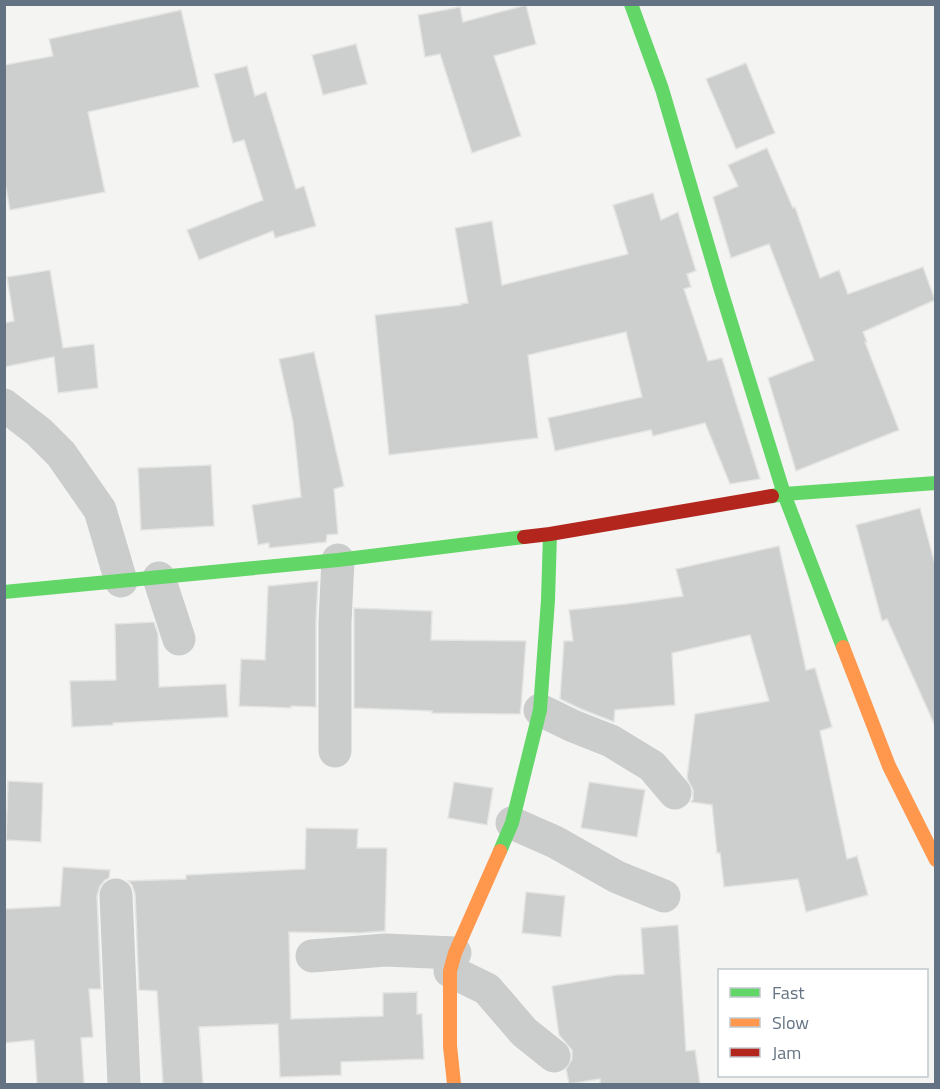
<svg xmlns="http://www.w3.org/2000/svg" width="940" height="1089" viewBox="0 0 940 1089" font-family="'Titillium Web',sans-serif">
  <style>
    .building { fill: #cdcece; stroke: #e4e4e2; stroke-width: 1.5 }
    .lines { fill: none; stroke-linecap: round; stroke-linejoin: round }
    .street { stroke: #cbcdcd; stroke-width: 33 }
    .fast { stroke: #63d668; stroke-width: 14 }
    .slow { stroke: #ff974d; stroke-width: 14 }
    .jam { stroke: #b3261e; stroke-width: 14 }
  </style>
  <rect width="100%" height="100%" fill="#f4f4f2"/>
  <g class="building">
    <polygon points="526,5 536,44 494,56 521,136 472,153 440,54 425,57 418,15 460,7 463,22"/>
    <polygon points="181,10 199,87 88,112 105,192 10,210 4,178 4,65 53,56 49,39"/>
    <polygon points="356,44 367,84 323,95 312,55"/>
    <polygon points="746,63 775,133 736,149 706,79"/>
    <polygon points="247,66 255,96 266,92 296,189 304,186 316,226 275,238 273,231 199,260 187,230 263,200 244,140 233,143 214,74"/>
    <polygon points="767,148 793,208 795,207 820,278 839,270 848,294 923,267 935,300 863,332 867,342 865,342 899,430 796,471 768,378 814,360 769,244 731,258 713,197 738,186 728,165"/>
    <polygon points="653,193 661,220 678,212 696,271 687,274 691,287 684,289 708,361 722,358 760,479 730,484 705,423 653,436 651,430 555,451 548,418 642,397 626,332 528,355 538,438 389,455 375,315 461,305 461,304 468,303 455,228 492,221 502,285 628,254 613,205"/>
    <polygon points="50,270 63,348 94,344 98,388 58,393 54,357 4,367 4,323 14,321 7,277"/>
    <polygon points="314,352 344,486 334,489 338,534 327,535 326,542 269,548 269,543 258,545 252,505 301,497 293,422 279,359"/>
    <polygon points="211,465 214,526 141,530 138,468"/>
    <polygon points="920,508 936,568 936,728 887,619 882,621 856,525"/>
    <polygon points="779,546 806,670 815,668 832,727 820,731 847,859 857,856 868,895 806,912 798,879 724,887 720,853 717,853 712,805 691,802 693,799 693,790 687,778 695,714 769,701 750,635 672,653 675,705 615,710 614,722 581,709 560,699 564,641 573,641 569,610 626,604 683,596 676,569"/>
    <polygon points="318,581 316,622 316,707 291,706 291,708 239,706 241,659 265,660 268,586"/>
    <polygon points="354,608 432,611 431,640 526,641 521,707 520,714 432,713 432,711 354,708"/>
    <polygon points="154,622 158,634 159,687 226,684 228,717 113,723 113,725 72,727 70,681 116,680 115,624"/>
    <polygon points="8,781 43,783 41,842 6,840"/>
    <polygon points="454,782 493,788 487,825 448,818"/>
    <polygon points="589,782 645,790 637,837 581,828"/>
    <polygon points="306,828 358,829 357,848 387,848 385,931 359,933 289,932 291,1019 383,1016 383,993 417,992 417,1014 422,1014 424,1059 341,1062 341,1075 280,1077 278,1024 199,1027 203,1084 163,1084 157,991 139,990 135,894 132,885 128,881 186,879 186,875 305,869"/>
    <polygon points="63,867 110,870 109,878 105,880 100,886 97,896 101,989 89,989 93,1037 81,1038 84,1084 37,1084 34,1040 4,1043 4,909 60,906"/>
    <polygon points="526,892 565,896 561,937 522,933"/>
    <polygon points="678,925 686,1051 695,1050 700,1084 600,1084 600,1079 569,1084 566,1069 572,1059 572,1050 559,1035 552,986 616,975 644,974 641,928"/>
  </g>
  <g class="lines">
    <g class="street">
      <polyline points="4,405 39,432 61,454 100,510 121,581"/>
      <polyline points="159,578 179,639"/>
      <polyline points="540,710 573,726 611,741 652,766 675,793"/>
      <polyline points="335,751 335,622 338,560"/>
      <polyline points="512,823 555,842 617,877 664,896"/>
      <polyline points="116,895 124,1084"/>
      <polyline points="312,956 385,950 455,953"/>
      <polyline points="450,971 487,989 524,1032 554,1056"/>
    </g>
    <g class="fast">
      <polyline points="631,4 662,89 720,287 784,494 843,647"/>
      <polyline points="772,496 784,494 936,483"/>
      <polyline points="4,592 338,560 524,537"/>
      <polyline points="500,851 512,823 540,710 548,600 550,534"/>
    </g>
    <g class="slow">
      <polyline points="843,647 889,766 936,860"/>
      <polyline points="454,1084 450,1046 450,971 455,953 500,851"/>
    </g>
    <polyline class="jam" points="524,537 550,534 772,496"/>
  </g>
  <rect width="940" height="1089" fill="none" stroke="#647383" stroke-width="12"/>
  <rect x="718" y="969" width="210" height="108" fill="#ffffff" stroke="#c1c7cd" stroke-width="1.5"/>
  <rect x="730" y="988" width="30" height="9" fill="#63d668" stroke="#c1c7cd" stroke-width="1.5"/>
  <text x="772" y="999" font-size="18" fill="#647383">Fast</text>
  <rect x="730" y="1018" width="30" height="9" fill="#ff974d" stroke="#c1c7cd" stroke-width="1.5"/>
  <text x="772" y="1029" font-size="18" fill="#647383">Slow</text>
  <rect x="730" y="1048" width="30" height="9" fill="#b3261e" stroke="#c1c7cd" stroke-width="1.5"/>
  <text x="772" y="1059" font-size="18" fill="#647383">Jam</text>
</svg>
